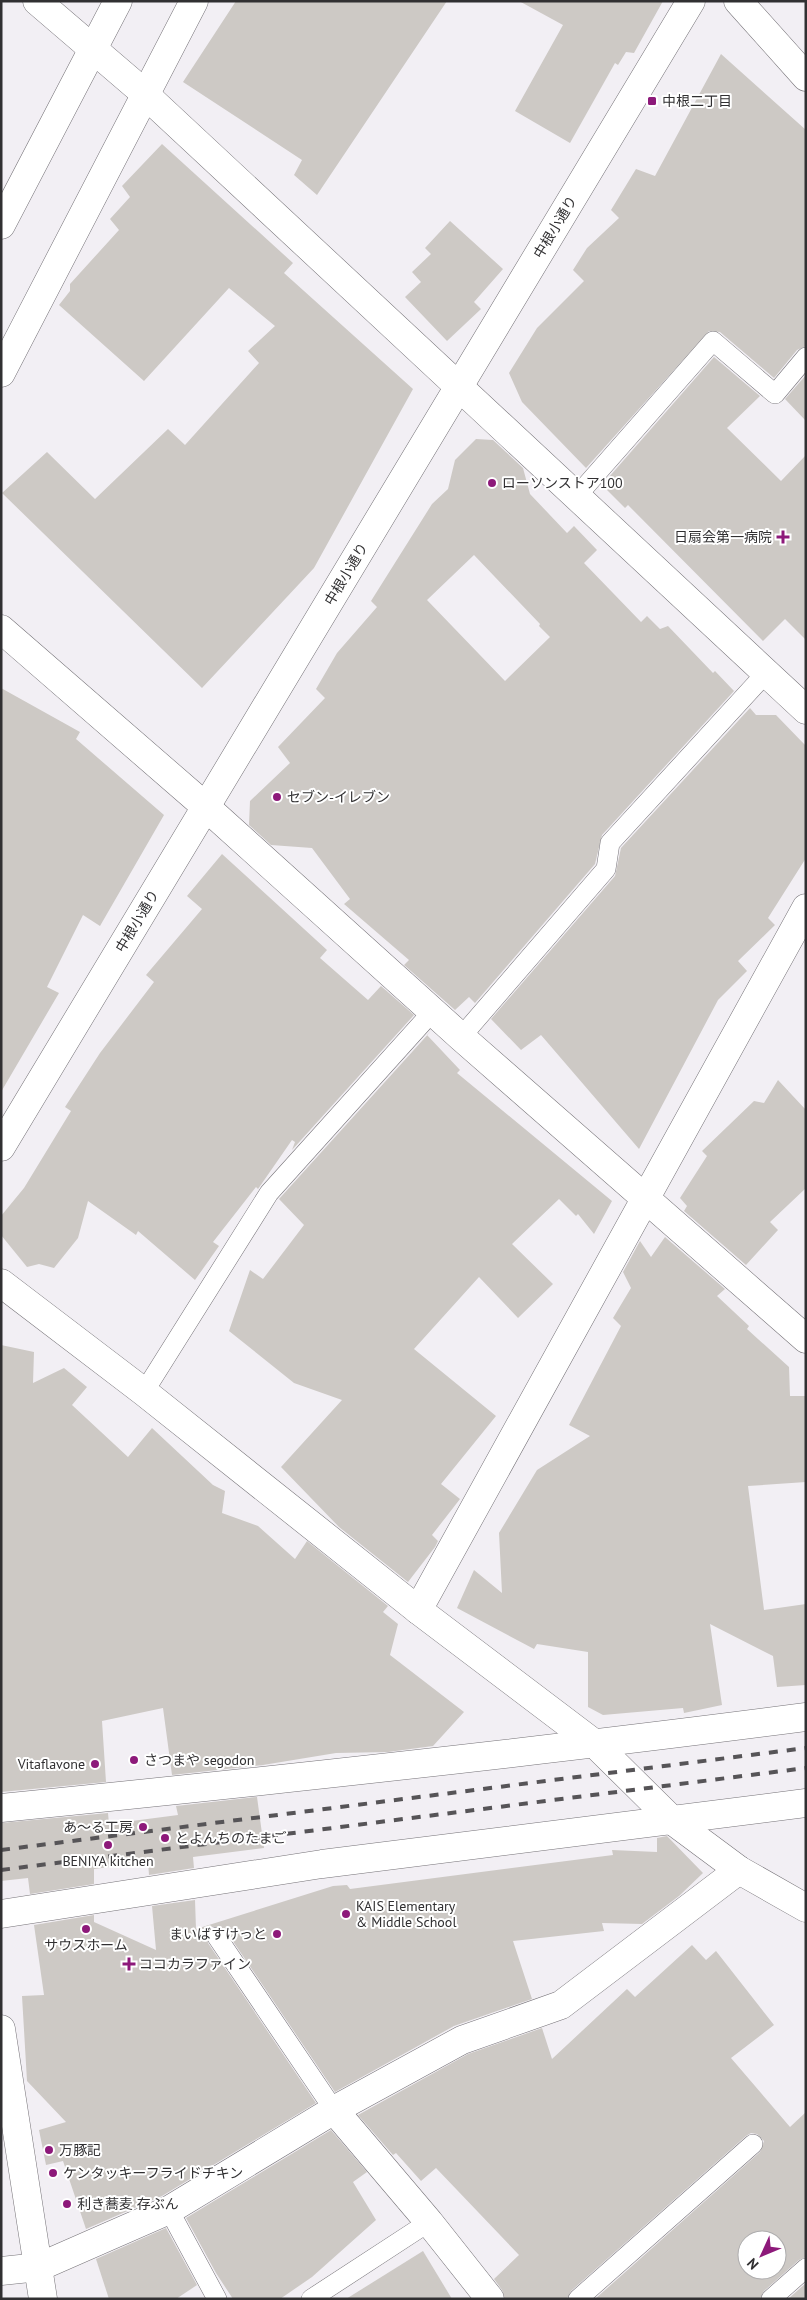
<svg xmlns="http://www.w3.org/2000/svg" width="807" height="2300" viewBox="0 0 807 2300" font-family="'PT Sans','Noto Sans JP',sans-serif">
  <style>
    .building { fill: #cdc9c5; fill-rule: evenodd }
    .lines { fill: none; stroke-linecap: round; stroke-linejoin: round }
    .service-casing { stroke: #757277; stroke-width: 20 }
    .minor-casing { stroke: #757277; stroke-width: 29 }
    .tertiary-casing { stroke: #757277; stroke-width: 29 }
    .service { stroke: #fff; stroke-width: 19 }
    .minor { stroke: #fff; stroke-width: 28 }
    .tertiary { stroke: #fff; stroke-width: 28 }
    .rail { stroke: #565457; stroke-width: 4; stroke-dasharray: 9 9; stroke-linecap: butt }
    .poi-dot { fill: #8d197a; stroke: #fff; stroke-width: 2 }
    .labels { text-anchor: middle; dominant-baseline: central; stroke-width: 4; stroke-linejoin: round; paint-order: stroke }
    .poi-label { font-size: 14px; fill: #313032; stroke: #fff; text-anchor: start }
    .street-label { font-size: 14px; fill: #313032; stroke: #fff }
  </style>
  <rect width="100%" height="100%" fill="#f2eff4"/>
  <g class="building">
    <polygon points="236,1 447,1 317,195 294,175 302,160 183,82"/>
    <polygon points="519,1 663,1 634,53 626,52 618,65 615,63 570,143 515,111 563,25"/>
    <polygon points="721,54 806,130 806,346 797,350 774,378 720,332 709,331 586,468 522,402 509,373 537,328 584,281 573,270 587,248 619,218 611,210 636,169 655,176"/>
    <polygon points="162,144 293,263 284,273 413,389 314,568 202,688 2,493 47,452 95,499 168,429 185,445 259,363 248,351 275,326 229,288 144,381 59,305 70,291 70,284 119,230 110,219 130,197 122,186"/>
    <polygon points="450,221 503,269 474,302 481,309 447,341 405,297 421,282 412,272 431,254 425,248"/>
    <polygon points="714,357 760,396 727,428 781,481 806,455 806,640 785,619 763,641 628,505 625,508 602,485"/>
    <polygon points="806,375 806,421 785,399"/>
    <path d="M476 439 493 440 523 468 530 494 567 533 574 526 597 550 584 563 641 622 647 616 660 629 668 626 713 673 715 671 734 691 602 835 595 864 475 1003 469 997 455 1010 404 965 409 960 344 904 350 899 312 848 271 845 249 825 250 801 290 763 278 747 325 698 316 689 337 653 377 607 371 601 432 504 448 489 455 460ZM474 555 540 624 539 626 550 637 505 681 427 600Z"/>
    <polygon points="1,688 80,732 76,739 164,815 100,926 83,915 47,987 59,993 1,1092"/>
    <polygon points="750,708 756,715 776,715 806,746 806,858 768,918 775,925 738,961 747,971 718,1000 639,1149 541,1035 521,1050 491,1019 615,876 621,848"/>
    <polygon points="222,854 327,950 320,958 368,1000 381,986 414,1015 292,1150 295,1142 292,1140 258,1189 256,1187 213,1242 219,1246 195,1280 138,1231 136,1235 88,1201 78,1238 54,1268 39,1264 27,1267 1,1235 1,1216 24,1188 71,1111 65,1107 100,1053 154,982 146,975 202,909 187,896"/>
    <polygon points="431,1031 427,1035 460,1070 457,1073 612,1201 594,1234 578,1214 576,1216 559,1199 512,1244 553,1284 518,1318 479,1277 414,1349 496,1416 441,1484 460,1499 432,1535 438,1541 435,1547 408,1582 339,1527 281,1467 342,1400 294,1383 229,1331 250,1270 263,1279 304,1225 279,1199"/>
    <polygon points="778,1080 806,1110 806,1188 770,1222 778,1230 746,1265 684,1211 687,1206 680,1198 707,1156 702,1151 754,1101 764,1103"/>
    <polygon points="665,1237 725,1289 717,1296 749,1326 747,1329 789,1367 790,1396 806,1396 806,1482 748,1486 764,1610 806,1604 806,1685 777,1687 773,1656 710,1624 722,1705 684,1713 683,1708 603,1715 588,1707 588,1652 537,1644 534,1649 457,1608 474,1570 502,1593 499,1533 537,1470 590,1436 569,1425 621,1326 613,1318 631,1288 623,1272 640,1241 651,1257"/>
    <polygon points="1,1345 34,1352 33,1383 64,1368 87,1387 72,1405 128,1457 152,1428 213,1485 225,1491 222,1513 258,1526 295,1559 307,1541 388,1606 383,1612 398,1624 390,1655 464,1712 433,1746 388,1752 336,1753 263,1765 172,1775 163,1708 102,1721 106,1782 1,1792"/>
    <polygon points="257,1797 264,1848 193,1857 194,1868 149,1875 148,1862 94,1869 94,1884 30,1894 28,1878 1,1881 1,1823 108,1813 109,1824 178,1815 176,1806"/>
    <polygon points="667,1836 703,1873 679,1896 642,1924 602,1923 604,1931 513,1941 532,1999 454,2026 335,2092 226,1931 221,1927 211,1927 207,1933 208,1943 316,2103 162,2196 86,2229 63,2161 46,2165 39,2130 66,2122 27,2081 22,1996 44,1995 34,1925 94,1915 94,1922 156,1950 152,1906 195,1900 196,1929 333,1886 347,1885 350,1889 613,1855 612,1850 657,1852 657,1838"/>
    <path d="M692 1945 706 1960 716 1951 774 2025 731 2058 790 2127 806 2112V2257L799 2260 764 2291 760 2299H595L760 2152 764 2141 757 2134 751 2133 746 2136 571 2291 567 2299H505L502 2290 494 2279 519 2255 436 2168 421 2181 396 2153 393 2155 358 2115 468 2054 542 2028 552 2059 627 1989 635 1997ZM747 2240H777V2270H747Z"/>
    <polygon points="331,2130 367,2172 353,2182 376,2220 312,2277 280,2299 233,2299 216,2273 186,2218"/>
    <polygon points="166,2228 197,2285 176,2299 109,2299 96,2259"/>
    <polygon points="423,2251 452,2299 346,2299"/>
    <polygon points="806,2283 806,2299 788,2299"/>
  </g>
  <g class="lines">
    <g class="service-casing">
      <g id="service">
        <polyline points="576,497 713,341 775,394 806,357"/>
        <polyline points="461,1037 606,869 610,843 766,673"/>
        <polyline points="144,1392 269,1193 433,1011"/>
        <polyline points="217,1937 334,2110"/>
        <polyline points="169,2210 217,2299"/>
        <polyline points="311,2299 429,2222"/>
        <polyline points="578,2299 753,2144"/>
        <polyline points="771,2299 806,2268"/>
      </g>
    </g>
    <g class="minor-casing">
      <g id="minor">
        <polyline points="37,1 135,85 806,710"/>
        <polyline points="738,1 806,77"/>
        <polyline points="1,225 118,1"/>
        <polyline points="1,373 194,1"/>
        <polyline points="1,629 206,807 461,1037 806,1339"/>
        <polyline points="1,1283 144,1392 418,1610 595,1744 673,1821 739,1870 806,1908"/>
        <polyline points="418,1610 806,908"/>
        <path d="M1 1808C270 1781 538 1752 806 1717"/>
        <polyline points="1,1914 322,1864 806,1803"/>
        <polyline points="1,2029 43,2299"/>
        <polyline points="334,2110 429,2222 490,2299"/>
        <polyline points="1,2271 39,2267 169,2210 334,2110 462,2040 561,2005 739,1870"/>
      </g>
    </g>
    <g class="tertiary-casing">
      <polyline id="tertiary" points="1,1147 691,1"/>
    </g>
    <use href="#service" class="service"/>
    <use href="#minor" class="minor"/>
    <use href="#tertiary" class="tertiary"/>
    <g class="rail">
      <polyline points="1,1850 806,1748"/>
      <polyline points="1,1870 806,1768"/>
    </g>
  </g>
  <g class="poi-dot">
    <rect x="647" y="96" width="10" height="10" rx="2.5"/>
    <circle cx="492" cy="483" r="5"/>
    <path d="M780.5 529.5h5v5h5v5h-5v5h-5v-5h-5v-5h5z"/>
    <circle cx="277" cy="797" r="5"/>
    <circle cx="134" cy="1760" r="5"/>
    <circle cx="95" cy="1764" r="5"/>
    <circle cx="143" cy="1827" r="5"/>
    <circle cx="165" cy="1838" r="5"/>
    <circle cx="108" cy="1845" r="5"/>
    <circle cx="346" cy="1914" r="5"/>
    <circle cx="86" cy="1929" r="5"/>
    <circle cx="277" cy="1934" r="5"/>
    <path d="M126.5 1956.5h5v5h5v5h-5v5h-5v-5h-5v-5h5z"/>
    <circle cx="49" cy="2150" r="5"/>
    <circle cx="53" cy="2173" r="5"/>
    <circle cx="67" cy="2204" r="5"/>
  </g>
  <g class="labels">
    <g class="poi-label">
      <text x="662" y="101">中根二丁目</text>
      <text x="502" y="483">ローソンストア100</text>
      <text x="772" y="537" text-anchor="end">日扇会第一病院</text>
      <text x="287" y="797">セブン-イレブン</text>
      <text x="144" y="1760">さつまや segodon</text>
      <text x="85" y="1764" text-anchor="end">Vitaflavone</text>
      <text x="133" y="1827" text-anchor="end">あ〜る工房</text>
      <text x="175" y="1838">とよんちのたまご</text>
      <text x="108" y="1861" text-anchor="middle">BENIYA kitchen</text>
      <text x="356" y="1906">KAIS Elementary<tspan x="356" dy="16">&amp; Middle School</tspan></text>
      <text x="267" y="1934" text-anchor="end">まいばすけっと</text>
      <text x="86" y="1945" text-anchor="middle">サウスホーム</text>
      <text x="139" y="1964">ココカラファイン</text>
      <text x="59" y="2150">万豚記</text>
      <text x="63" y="2173">ケンタッキーフライドチキン</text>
      <text x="77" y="2204">利き蕎麦 存ぶん</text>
    </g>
    <g class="street-label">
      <text transform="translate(555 227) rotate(-59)">中根小通り</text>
      <text transform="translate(346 574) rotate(-59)">中根小通り</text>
      <text transform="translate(137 921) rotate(-59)">中根小通り</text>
    </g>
  </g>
  <rect width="807" height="2300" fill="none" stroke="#313032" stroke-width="5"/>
  <g transform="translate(762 2255) rotate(226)"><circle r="24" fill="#ffffff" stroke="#adacad"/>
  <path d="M0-4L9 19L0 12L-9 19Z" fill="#8d197a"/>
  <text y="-8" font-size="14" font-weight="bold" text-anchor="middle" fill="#313032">N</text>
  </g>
</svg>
